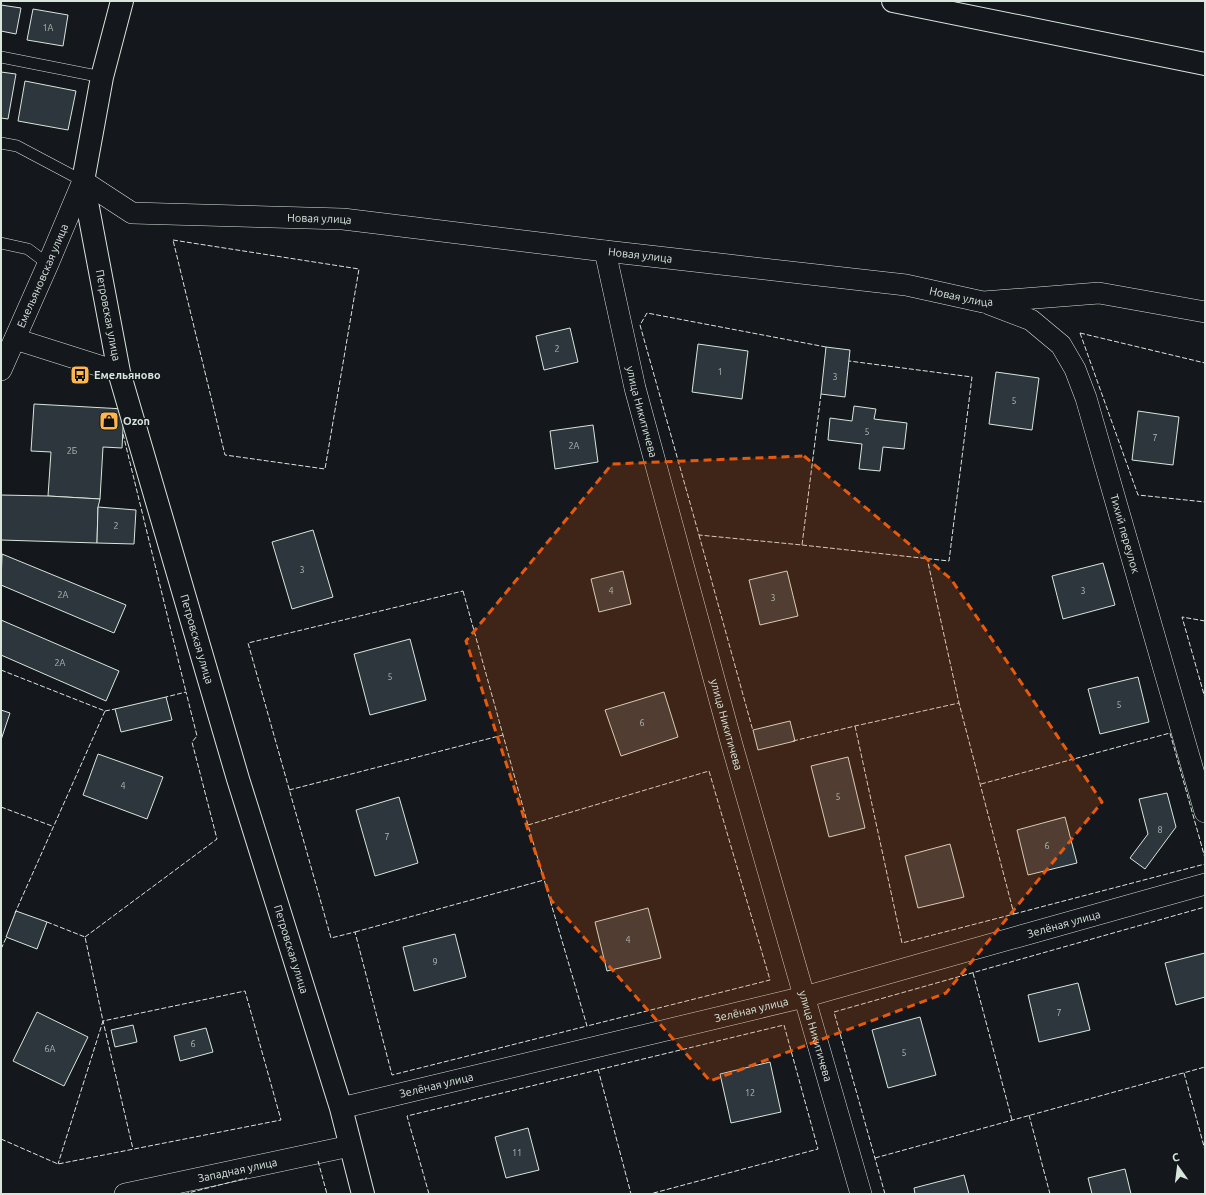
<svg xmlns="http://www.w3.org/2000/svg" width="1206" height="1195" viewBox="0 0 1206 1195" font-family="Ubuntu,sans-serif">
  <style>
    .building { fill: #2c363c; stroke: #d8e6dc }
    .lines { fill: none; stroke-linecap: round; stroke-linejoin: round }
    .lane-casing { stroke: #d8e6dc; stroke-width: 12 }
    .street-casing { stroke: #d8e6dc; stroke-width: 22 }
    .secondary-casing { stroke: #d8e6dc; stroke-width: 24 }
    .primary-casing { stroke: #d8e6dc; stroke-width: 24 }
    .lane { stroke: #14181c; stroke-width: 11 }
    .street { stroke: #14181c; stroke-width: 21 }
    .secondary { stroke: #14181c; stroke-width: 22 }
    .primary { stroke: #14181c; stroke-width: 22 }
    .fence { stroke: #d8e6dc; stroke-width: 1; stroke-dasharray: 5 2; stroke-linecap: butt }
    .marked { fill: #e8590c; fill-opacity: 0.2; stroke: #e8590c; stroke-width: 3; stroke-dasharray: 8 5; stroke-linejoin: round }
    .labels { text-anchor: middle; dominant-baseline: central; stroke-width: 3; stroke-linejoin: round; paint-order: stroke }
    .number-label { font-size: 9px; fill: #adbab4 }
    .street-label { font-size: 11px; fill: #d8e6dc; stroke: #14181c }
    .poi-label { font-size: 11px; font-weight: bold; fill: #d8e6dc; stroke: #14181c; text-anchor: start }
  </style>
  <rect width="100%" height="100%" fill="#14181c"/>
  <g class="building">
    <polygon points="1,5 21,8 16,34 1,31"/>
    <polygon points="33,9 68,15 63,46 27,40"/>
    <polygon points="1,72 16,74 8,119 1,118"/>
    <polygon points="25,81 76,91 68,130 18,121"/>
    <polygon points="570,328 578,362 544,370 536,336"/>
    <polygon points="698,344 748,351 742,399 692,392"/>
    <polygon points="826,347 850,350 845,397 821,394"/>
    <polygon points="996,372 1039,378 1032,430 989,424"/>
    <polygon points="34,404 124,409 122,448 103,447 100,499 48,496 51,452 31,451"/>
    <polygon points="854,406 876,409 874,419 907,423 904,449 883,447 880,471 859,469 862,444 828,440 830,418 852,421"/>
    <polygon points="1138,411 1179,417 1173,465 1132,460"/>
    <polygon points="593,425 598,462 555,469 550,431"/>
    <polygon points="1,495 48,496 100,499 98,507 97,543 1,540"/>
    <polygon points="98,507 136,510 134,544 97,543"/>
    <polygon points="313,530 333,597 292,609 272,542"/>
    <polygon points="2,554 126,605 114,633 1,585"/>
    <polygon points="1103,563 1115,605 1063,619 1052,576"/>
    <polygon points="623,571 631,604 599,612 591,579"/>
    <polygon points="787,571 798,616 760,625 749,580"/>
    <polygon points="1,620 119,671 106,701 1,655"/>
    <polygon points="410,639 426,700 370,715 354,654"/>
    <polygon points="1138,677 1149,722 1100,734 1088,689"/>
    <polygon points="664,692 678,737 621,756 605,710"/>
    <polygon points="166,697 172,720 121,732 115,709"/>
    <polygon points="1,710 10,713 1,740"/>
    <polygon points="790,721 795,741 758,750 753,730"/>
    <polygon points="98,754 163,777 147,819 83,795"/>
    <polygon points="848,757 865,828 829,837 811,766"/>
    <polygon points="1167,793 1176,827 1145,869 1130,858 1148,834 1139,799"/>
    <polygon points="399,797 418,863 375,876 356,810"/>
    <polygon points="1065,817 1077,863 1028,875 1017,830"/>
    <polygon points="950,844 964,897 918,908 905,856"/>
    <polygon points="648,908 661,958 607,971 595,922"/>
    <polygon points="16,911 47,922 37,949 6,937"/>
    <polygon points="455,934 466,977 414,991 403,947"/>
    <polygon points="1205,953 1205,997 1176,1005 1165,963"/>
    <polygon points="1078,983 1090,1030 1039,1042 1028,995"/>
    <polygon points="37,1012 88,1037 64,1086 13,1061"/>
    <polygon points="920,1017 936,1075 888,1088 872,1030"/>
    <polygon points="133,1025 137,1042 115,1047 111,1030"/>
    <polygon points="206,1028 213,1052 180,1061 174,1036"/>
    <polygon points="770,1062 781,1112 731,1123 720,1074"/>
    <polygon points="528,1128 539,1170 506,1178 495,1137"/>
    <polygon points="1125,1169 1131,1194 1092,1194 1088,1178"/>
    <polygon points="964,1175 969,1194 915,1194 914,1188"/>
  </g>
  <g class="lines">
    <g class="lane-casing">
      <g id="lane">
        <polyline points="1,57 102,77"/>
        <polyline points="1,143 17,146 83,181"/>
        <polyline points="1,243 28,249 48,264"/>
      </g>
    </g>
    <g class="street-casing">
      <g id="street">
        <path id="s1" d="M605 251 635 388 732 745 861 1194"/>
        <path id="s2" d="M989 304 1031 320 1061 345 1075 369 1086 398 1205 812"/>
        <polyline points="15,339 119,372"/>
        <path id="s3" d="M1 370 48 264 83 181 132 213 343 219 605 251 906 285 983 302 1099 293 1205 312"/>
        <path id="s4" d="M341 1108 804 997 1205 884"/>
        <path id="s5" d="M125 1194 350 1146"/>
      </g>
    </g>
    <g class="secondary-casing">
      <g id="secondary">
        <path id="s6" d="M122 1 102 77 83 181 119 372 238 779 341 1108 363 1194"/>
      </g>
    </g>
    <g class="primary-casing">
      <polyline id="primary" points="893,1 1205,64"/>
    </g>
    <use href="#lane" class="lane"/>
    <use href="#street" class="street"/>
    <use href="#secondary" class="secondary"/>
    <use href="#primary" class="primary"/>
    <g class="fence">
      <polygon points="173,240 359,269 325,469 225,455"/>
      <polyline points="1080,333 1138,495 1205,502"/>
      <polyline points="1080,333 1205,363"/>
      <polyline points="821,394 802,545 699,535 640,325 647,313 826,347"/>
      <polyline points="123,434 186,692"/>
      <polyline points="699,535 753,731"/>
      <polyline points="802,545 949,561 972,377 849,361"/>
      <polygon points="463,591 528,825 587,1026 392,1075 355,932 331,938 248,643"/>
      <polyline points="1205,621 1182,617 1205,698"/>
      <polyline points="1,670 105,711 15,913"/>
      <polyline points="105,711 115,709"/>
      <polyline points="855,726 902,943 1014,914 959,703"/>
      <polyline points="793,741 855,726 959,703 927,558"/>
      <polyline points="981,784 1170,733 1205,858"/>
      <polyline points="289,790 503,735"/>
      <polyline points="1,807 52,826"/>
      <polyline points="528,825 709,771 770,980 587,1026"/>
      <polyline points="1014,914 1205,864"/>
      <polyline points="47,922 85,937 103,1021 58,1164"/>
      <polyline points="355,932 544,880"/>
      <polyline points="85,937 217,839 192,742 197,736 186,692 166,697"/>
      <polyline points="1,949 7,936"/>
      <polyline points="973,973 1012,1120"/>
      <polyline points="598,1069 631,1194"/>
      <polyline points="1184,1073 1205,1150"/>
      <polyline points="1029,1115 1050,1194"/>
      <polyline points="1,1139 58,1164 281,1120 245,991 103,1021 133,1149"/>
      <polyline points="875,1158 1205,1067"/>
      <polyline points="318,1161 327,1194"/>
      <polyline points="184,1194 247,1178"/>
      <polyline points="429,1194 407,1116 784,1025 818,1149 650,1194"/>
      <polyline points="885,1194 834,1012 1205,907"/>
    </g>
  </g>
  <path class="marked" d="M804 456 951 579 1102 802 946 993 710 1081 551 900 466 641 612 464Z"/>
  <defs>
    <g id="bus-square" transform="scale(1)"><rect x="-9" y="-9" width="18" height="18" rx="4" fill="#ffb74d" stroke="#14181c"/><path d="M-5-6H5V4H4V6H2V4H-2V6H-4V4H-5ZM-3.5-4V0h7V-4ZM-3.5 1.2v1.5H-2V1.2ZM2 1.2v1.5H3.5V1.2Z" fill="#111"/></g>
    <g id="shop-square" transform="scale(1)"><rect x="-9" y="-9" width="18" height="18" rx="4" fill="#ffb74d" stroke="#14181c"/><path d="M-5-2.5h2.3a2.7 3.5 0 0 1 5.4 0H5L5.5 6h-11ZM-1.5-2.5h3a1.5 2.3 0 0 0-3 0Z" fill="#111"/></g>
  </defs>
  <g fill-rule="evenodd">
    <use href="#bus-square" x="80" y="375"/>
    <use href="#shop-square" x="109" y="421"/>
  </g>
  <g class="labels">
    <g class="number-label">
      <text x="48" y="28">1А</text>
      <text x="557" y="349">2</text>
      <text x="720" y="372">1</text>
      <text x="835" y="377">3</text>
      <text x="1014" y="401">5</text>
      <text x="867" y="432">5</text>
      <text x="1155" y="438">7</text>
      <text x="574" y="446">2А</text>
      <text x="72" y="451">2Б</text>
      <text x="116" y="526">2</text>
      <text x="302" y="570">3</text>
      <text x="611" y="591">4</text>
      <text x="1083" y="591">3</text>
      <text x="63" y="595">2А</text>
      <text x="773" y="598">3</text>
      <text x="60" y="663">2А</text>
      <text x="390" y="677">5</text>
      <text x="1119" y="705">5</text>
      <text x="642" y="723">6</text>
      <text x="123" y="786">4</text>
      <text x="838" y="797">5</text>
      <text x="1160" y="830">8</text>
      <text x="387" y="837">7</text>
      <text x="1047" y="846">6</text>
      <text x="628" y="940">4</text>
      <text x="435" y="962">9</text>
      <text x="1059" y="1013">7</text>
      <text x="193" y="1044">6</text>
      <text x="50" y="1049">6А</text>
      <text x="904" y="1053">5</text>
      <text x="750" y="1093">12</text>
      <text x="517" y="1153">11</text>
    </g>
    <g class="street-label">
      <text stroke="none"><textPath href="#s3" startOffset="452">Новая улица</textPath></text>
      <text stroke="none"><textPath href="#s3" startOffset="775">Новая улица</textPath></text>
      <text stroke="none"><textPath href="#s3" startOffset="103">Емельяновская улица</textPath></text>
      <text stroke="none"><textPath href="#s3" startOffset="1099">Новая улица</textPath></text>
      <text stroke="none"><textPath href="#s6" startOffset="321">Петровская улица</textPath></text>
      <text stroke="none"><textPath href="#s1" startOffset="165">улица Никитичева</textPath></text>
      <text stroke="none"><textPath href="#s2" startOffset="284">Тихий переулок</textPath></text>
      <text stroke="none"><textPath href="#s6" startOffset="657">Петровская улица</textPath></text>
      <text stroke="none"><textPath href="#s1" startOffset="489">улица Никитичева</textPath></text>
      <text stroke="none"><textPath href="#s4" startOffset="746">Зелёная улица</textPath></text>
      <text stroke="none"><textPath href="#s6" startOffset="981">Петровская улица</textPath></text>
      <text stroke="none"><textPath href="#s4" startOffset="422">Зелёная улица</textPath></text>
      <text stroke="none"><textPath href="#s1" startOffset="813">улица Никитичева</textPath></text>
      <text stroke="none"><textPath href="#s4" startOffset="98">Зелёная улица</textPath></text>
      <text stroke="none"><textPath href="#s5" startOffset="115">Западная улица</textPath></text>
    </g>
    <g class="poi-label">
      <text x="94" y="375">Емельяново</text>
      <text x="123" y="421">Ozon</text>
    </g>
  </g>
  <rect width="1206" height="1195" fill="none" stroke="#d8e6dc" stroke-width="4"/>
  <g transform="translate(1178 1167) rotate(346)" stroke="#14181c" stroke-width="3" paint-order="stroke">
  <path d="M0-3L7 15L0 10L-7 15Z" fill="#d8e6dc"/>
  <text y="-6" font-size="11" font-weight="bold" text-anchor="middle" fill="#d8e6dc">С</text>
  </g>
</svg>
